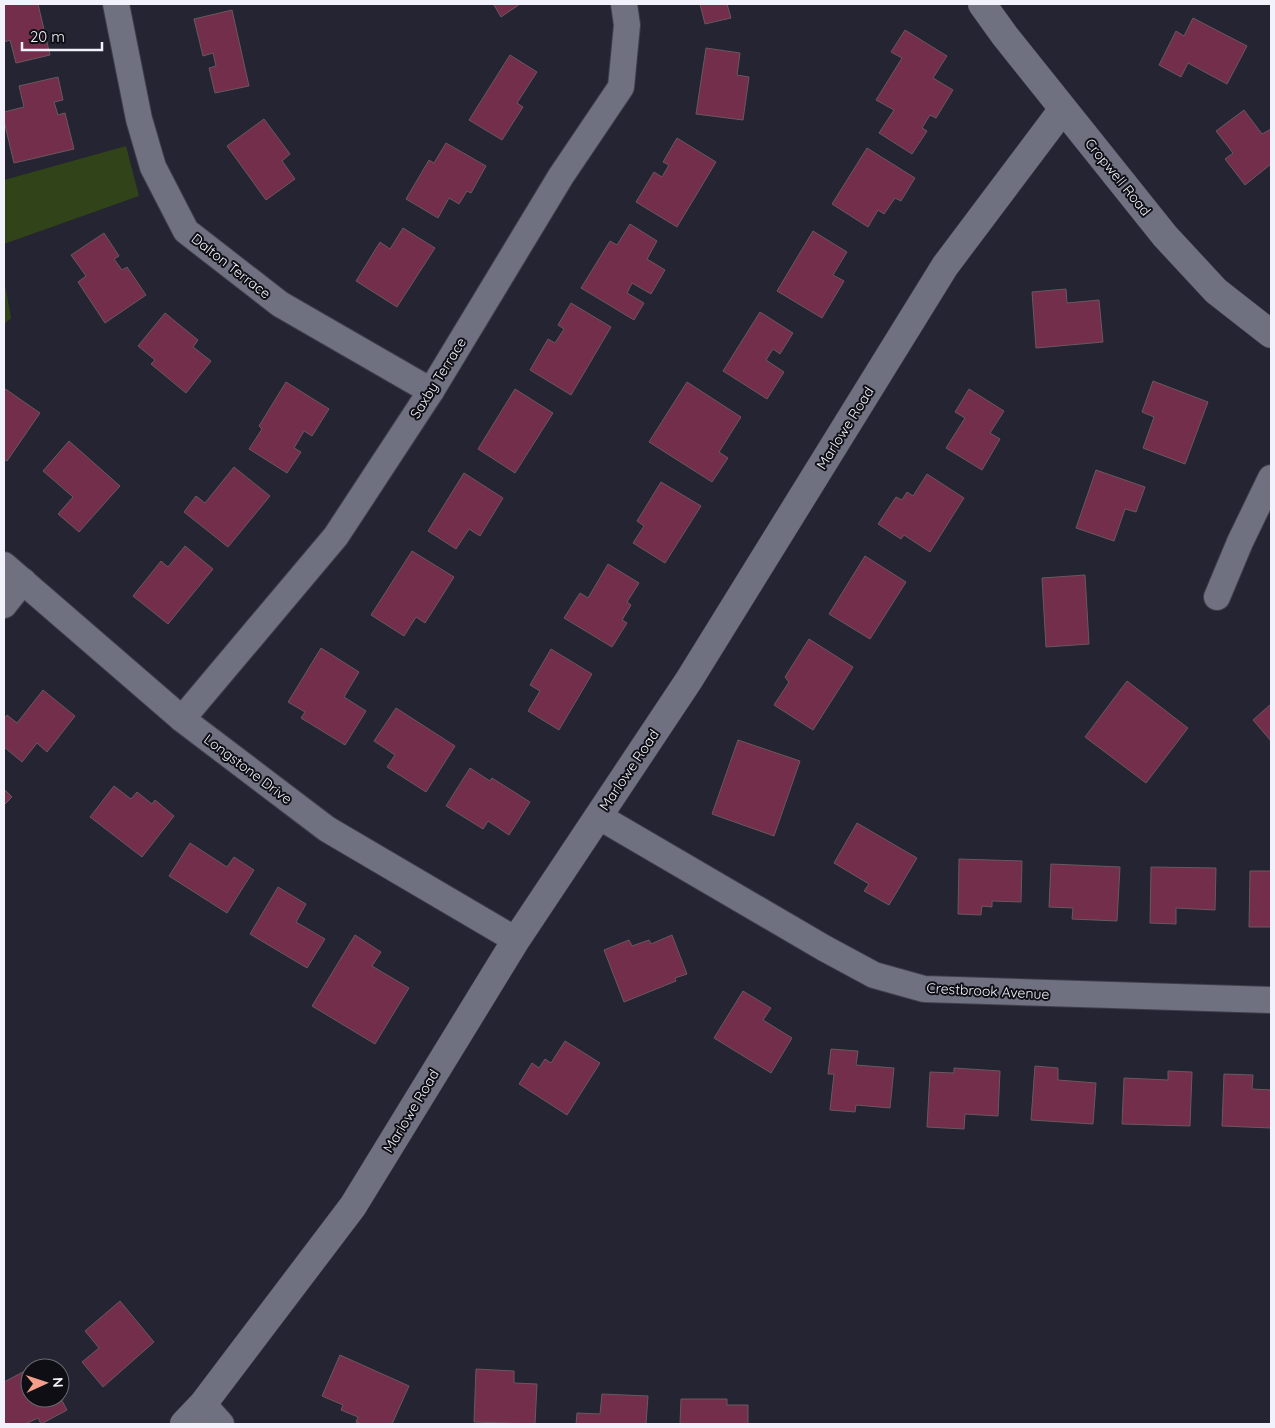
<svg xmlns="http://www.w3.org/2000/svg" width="1275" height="1428" viewBox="0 0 1275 1428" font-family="Quicksand,sans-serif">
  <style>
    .park { fill: #314318 }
    .building { fill: #722e4b; stroke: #6a585e }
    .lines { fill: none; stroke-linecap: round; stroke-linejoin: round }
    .minor-casing { stroke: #3f3f4c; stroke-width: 28 }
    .tertiary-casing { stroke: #3f3f4c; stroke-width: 29 }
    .minor { stroke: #6f7080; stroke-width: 26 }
    .tertiary { stroke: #6f7080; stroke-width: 28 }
    .labels { text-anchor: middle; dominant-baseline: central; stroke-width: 4; stroke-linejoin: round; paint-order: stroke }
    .street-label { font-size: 14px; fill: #f1f2fc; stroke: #0e0e14 }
  </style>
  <rect width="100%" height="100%" fill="#242432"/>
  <g class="park">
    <polygon points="126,146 139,196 4,244 4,180"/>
    <polygon points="4,279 11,318 4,324"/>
  </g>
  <g class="building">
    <polygon points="4,4 38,4 50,55 16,63 10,40 4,42"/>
    <polygon points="496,4 520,4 501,17 494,5"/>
    <polygon points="700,4 727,4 731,18 705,24"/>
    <polygon points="232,10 249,86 215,93 209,68 216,66 213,53 203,56 194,19"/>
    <polygon points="1193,18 1247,46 1227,84 1188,63 1181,77 1159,65 1176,31 1184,36"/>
    <polygon points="905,30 947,56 933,78 953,90 936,118 930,115 922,128 927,131 912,154 879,133 894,110 876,100 902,58 891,52"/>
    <polygon points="706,48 740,53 737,75 749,77 743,120 696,114"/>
    <polygon points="510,55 537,72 517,103 523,107 502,140 469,120"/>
    <polygon points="58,77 63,100 54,102 58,115 65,113 74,149 14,163 4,121 4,112 24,107 19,86"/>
    <polygon points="1244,110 1262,134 1271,129 1271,164 1245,185 1225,159 1233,153 1216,131"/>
    <polygon points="264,119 290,154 282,161 295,179 266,200 227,146"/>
    <polygon points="677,138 716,162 677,227 636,202 654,172 662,177 669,165 663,162"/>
    <polygon points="446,143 486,166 471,193 467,191 459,204 449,198 438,218 406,199 429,160 434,163"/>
    <polygon points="867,148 915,178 901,201 895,198 884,214 878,210 868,227 832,204"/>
    <polygon points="630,224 657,241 647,259 665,270 651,294 632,283 627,293 644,303 634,320 581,288 610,241 617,245"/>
    <polygon points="403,228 435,248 397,307 356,281 380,242 390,249"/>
    <polygon points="813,231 847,252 833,275 844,281 822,318 777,291"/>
    <polygon points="104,233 119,256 114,259 122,270 127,267 146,295 105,323 78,282 86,276 71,255"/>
    <polygon points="1066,289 1067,303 1099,300 1103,342 1036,348 1032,292"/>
    <polygon points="571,303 611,327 571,395 530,370 548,339 555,343 564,329 558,325"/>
    <polygon points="760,312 793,333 780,354 773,349 766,360 784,372 767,399 723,371"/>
    <polygon points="165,313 198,340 193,347 211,361 186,393 151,364 155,360 138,346"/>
    <polygon points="1153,381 1208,402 1185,464 1143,448 1154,417 1142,412"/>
    <polygon points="286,382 329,409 312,436 304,431 294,448 301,452 287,473 249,449 262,429 259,426"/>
    <polygon points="687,382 741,417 719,452 728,458 712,482 649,442"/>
    <polygon points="4,388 40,413 7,461 4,459"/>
    <polygon points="515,389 553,413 515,473 478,449"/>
    <polygon points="969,389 1004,411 990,433 1000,439 982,470 946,448 965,418 955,412"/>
    <polygon points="69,441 120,486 79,532 58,514 73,497 43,471"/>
    <polygon points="234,467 270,496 228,547 184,512 196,496 205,503"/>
    <polygon points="1096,470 1145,487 1136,512 1125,509 1114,541 1076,528"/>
    <polygon points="464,473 503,498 480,536 469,529 456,549 428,531"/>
    <polygon points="927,474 964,498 930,552 904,535 901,539 878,524 896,497 902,500 907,492 913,496"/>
    <polygon points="661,482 701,506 665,563 633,543 644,526 637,521"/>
    <polygon points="185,546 213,569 168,624 133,596 161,561 168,567"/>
    <polygon points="412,551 454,577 425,623 416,617 404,636 371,615"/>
    <polygon points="865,556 906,582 870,639 829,614"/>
    <polygon points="608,564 639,583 627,602 631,605 622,620 627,623 612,647 564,618 580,593 588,598"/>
    <polygon points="1085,575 1089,644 1046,647 1042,578"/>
    <polygon points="809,639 853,667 813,730 774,705 789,682 785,677"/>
    <polygon points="321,648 359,672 344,697 366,711 345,745 301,718 305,712 288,702"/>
    <polygon points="551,649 592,674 559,730 528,711 540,691 530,685"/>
    <polygon points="1127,681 1188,728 1146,783 1085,737"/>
    <polygon points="43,690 75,716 47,752 37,743 22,762 4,747 4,719 7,715 17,723"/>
    <polygon points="1271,704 1271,741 1253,720"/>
    <polygon points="396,708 455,746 426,792 387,767 395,755 374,741"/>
    <polygon points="738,740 800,761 774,836 712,814"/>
    <polygon points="470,768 490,781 492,778 530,802 509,835 488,821 483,829 446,806"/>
    <polygon points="114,786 131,799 137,792 152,804 155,800 174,816 142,857 90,817"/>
    <polygon points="4,789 12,797 4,805"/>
    <polygon points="857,823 917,858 889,905 864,891 869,884 834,863"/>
    <polygon points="190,843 227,867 234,857 254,870 227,913 169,876"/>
    <polygon points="959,859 1022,861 1021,902 992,901 992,907 982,906 981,915 958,914"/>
    <polygon points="1051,864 1120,867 1117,921 1072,919 1073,908 1049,907"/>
    <polygon points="1151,867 1216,868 1215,910 1176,908 1176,924 1150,923"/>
    <polygon points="1250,871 1271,871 1271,927 1249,927"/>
    <polygon points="278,887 306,904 296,922 325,939 307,968 250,934"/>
    <polygon points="355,935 381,952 372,966 409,988 375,1044 312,1006"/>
    <polygon points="672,935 687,974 675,978 676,981 624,1002 604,950 629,940 632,946 649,940 651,944"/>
    <polygon points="743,991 771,1008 763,1020 792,1038 771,1073 714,1038"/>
    <polygon points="565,1041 600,1063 567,1115 519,1084 532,1063 539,1068 545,1059 551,1063"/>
    <polygon points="831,1049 858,1051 856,1065 894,1068 890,1108 856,1105 855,1112 830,1110 834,1074 828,1074"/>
    <polygon points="1035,1066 1058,1068 1058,1080 1096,1083 1093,1124 1031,1120"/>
    <polygon points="954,1068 1000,1071 998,1116 965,1114 964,1129 927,1127 930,1072 954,1073"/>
    <polygon points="1168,1071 1192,1072 1190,1126 1122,1124 1124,1078 1168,1080"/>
    <polygon points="1224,1074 1253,1075 1252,1089 1271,1090 1271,1128 1222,1126"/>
    <polygon points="120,1301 154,1342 103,1387 82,1362 99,1348 85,1331"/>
    <polygon points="340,1355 409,1386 392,1424 362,1424 356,1422 358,1417 341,1410 343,1405 322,1396"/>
    <polygon points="36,1365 37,1368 30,1368 30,1398 60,1397 67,1410 41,1424 38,1418 25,1424 4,1424 4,1382"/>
    <polygon points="476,1369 514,1371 514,1383 537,1384 535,1424 474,1422"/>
    <polygon points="602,1394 648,1396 646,1424 576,1424 577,1413 600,1414"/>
    <polygon points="681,1399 727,1399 727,1405 748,1405 748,1424 680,1424"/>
  </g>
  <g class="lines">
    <g class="minor-casing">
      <g id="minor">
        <polyline points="116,4 139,119 153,167 186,231 280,304 431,391"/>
        <polyline points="4,565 182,719 327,829 516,940"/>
        <polyline points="1217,597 1240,542 1271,478"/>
        <polyline points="4,605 23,581"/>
        <polyline points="182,719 336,536 431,391 561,176 621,87 627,25 624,4"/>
        <polyline points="598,816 824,948 874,975 924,989 1271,1000"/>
        <polyline points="203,1404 221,1424"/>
      </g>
    </g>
    <g class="tertiary-casing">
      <g id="tertiary">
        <polyline points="982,4 1005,36 1165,236 1216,291 1271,334"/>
        <polyline points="184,1424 203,1404 353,1206 516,940 689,680 945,266 1063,109"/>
      </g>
    </g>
    <use href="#minor" class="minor"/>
    <use href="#tertiary" class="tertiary"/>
  </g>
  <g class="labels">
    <g class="street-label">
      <text transform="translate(1118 177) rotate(51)">Cropwell Road</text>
      <text transform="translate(231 266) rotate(38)">Dalton Terrace</text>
      <text transform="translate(438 378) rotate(-58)">Saxby Terrace</text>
      <text transform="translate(845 428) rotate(-58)">Marlowe Road</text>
      <text transform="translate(248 769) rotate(37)">Longstone Drive</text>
      <text transform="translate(629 770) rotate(-56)">Marlowe Road</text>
      <text transform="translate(988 991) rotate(3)">Crestbrook Avenue</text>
      <text transform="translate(411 1111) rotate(-59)">Marlowe Road</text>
    </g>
  </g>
  <rect width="1275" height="1428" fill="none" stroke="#f1f2fc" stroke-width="10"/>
  <g transform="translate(45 1383) rotate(87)"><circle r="24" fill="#0e0e14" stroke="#696971"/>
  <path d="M0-4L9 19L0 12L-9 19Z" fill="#f49e89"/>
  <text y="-8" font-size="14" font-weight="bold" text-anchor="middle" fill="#f1f2fc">N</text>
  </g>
  <path d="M22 42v8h80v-8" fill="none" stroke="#f1f2fc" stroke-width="2.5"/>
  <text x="30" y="42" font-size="15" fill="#f1f2fc" stroke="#0e0e14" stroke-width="4" paint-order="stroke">20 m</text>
</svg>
